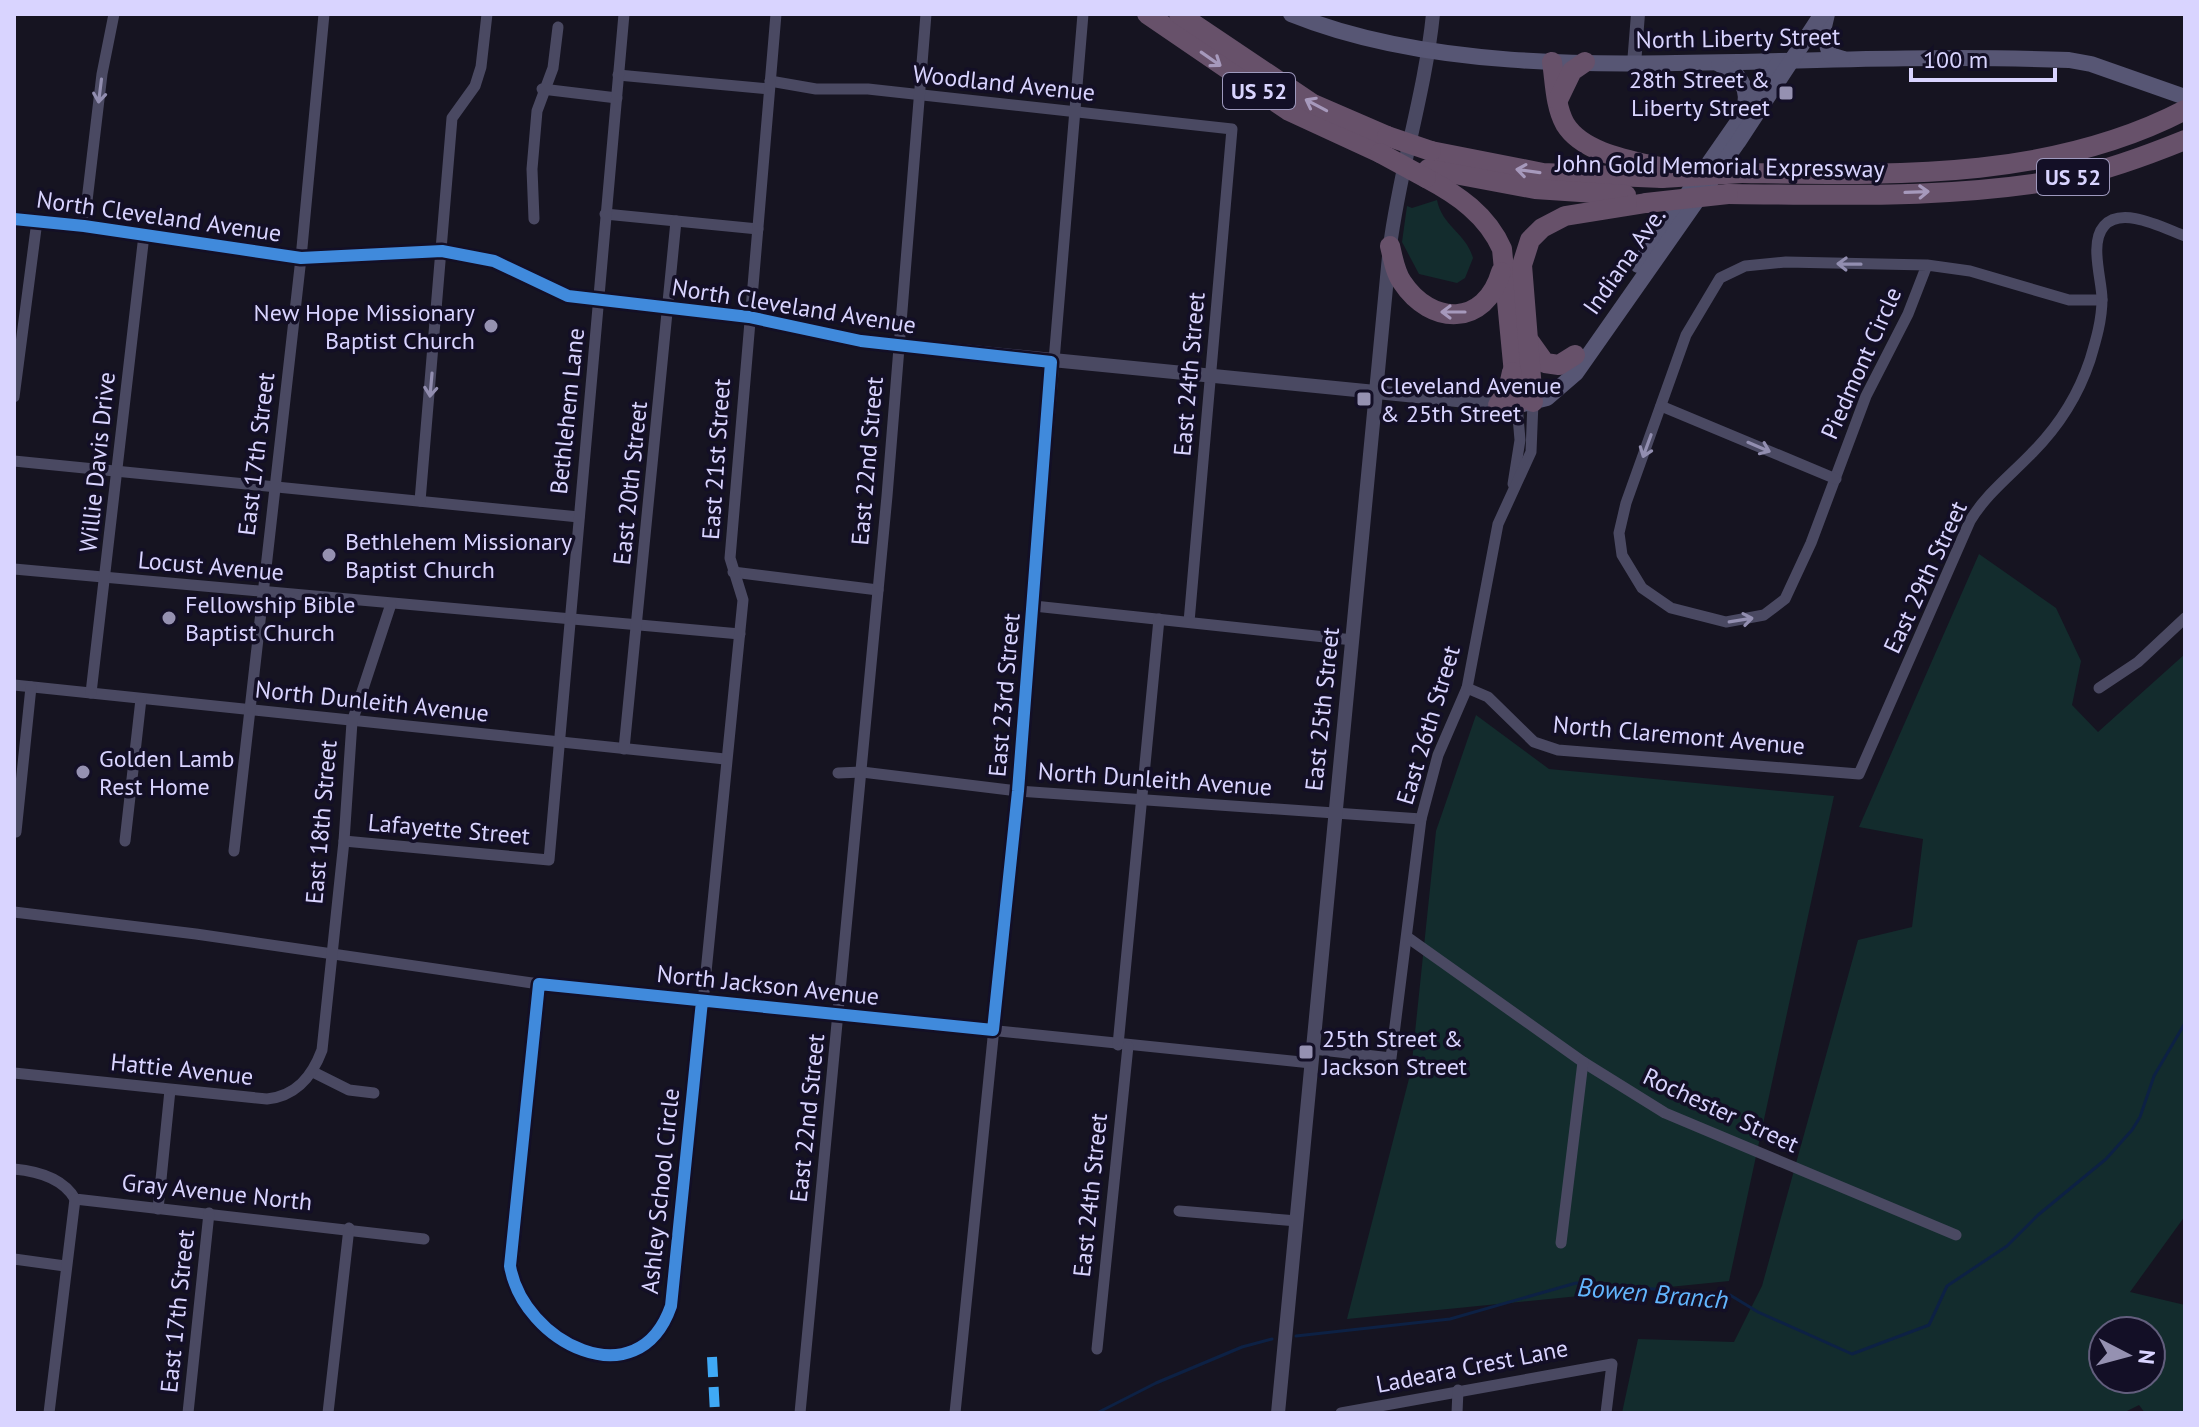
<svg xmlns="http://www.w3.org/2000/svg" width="2199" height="1427" viewBox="0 0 2199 1427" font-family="'PT Sans',sans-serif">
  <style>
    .green { fill: #132c2d; fill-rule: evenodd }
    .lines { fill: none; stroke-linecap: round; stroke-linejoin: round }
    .stream { stroke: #0d2144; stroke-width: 3 }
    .minor { stroke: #4a4962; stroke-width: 11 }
    .tertiary { stroke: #4a4962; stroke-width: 14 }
    .secondary { stroke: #575674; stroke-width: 16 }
    .motorway { stroke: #67516a; stroke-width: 20 }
    .motorway-bridge { stroke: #67516a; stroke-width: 20 }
    .quiet { stroke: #3fa9f5; stroke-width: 10; stroke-dasharray: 20 10; stroke-linecap: butt }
    .cycleway-casing { stroke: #130f26; stroke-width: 17 }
    .cycleway { stroke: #408adc; stroke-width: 12 }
    .oneway { stroke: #a699bc }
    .oneway2 { stroke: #928eb0 }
    .poi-dot { fill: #9591b1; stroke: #130f26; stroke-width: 3 }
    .labels { text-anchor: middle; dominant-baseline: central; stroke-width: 7; stroke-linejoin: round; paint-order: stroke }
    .shield { fill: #130f26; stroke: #9e99be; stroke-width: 2 }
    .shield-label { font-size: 22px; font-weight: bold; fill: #d9d4ff }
    .street-label { font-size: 24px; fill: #d9d4ff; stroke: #130f26 }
    .poi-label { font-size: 24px; fill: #d9d4ff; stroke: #130f26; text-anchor: start }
    .water-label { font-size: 26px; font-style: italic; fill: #62b6ff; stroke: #130f26 }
  </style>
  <rect width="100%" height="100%" fill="#161421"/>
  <g class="green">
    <path d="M1437 200C1442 226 1466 233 1473 258L1465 278 1457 283 1419 274 1402 242 1407 206 1412 208Z"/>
    <path d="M1979 554 2056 608 2081 661 2072 705 2098 732 2185 654V1216L2130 1292 2185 1305V1413H2145L2139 1405 2123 1413H1622L1638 1339 1734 1342 1762 1286 1858 940 1912 927 1923 839 1859 827ZM2103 1331H2151V1379H2103Z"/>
    <polygon points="1476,715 1549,769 1834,796 1729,1281 1347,1319 1411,1071 1436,831"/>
  </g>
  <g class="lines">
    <g class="stream">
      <polyline points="1296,1336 1450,1319 1576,1283 1730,1295 1758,1312 1852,1354 1929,1325 1947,1286 2007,1246 2038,1215 2106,1159 2132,1130 2140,1117 2154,1076 2185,1023"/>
      <polyline points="1097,1413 1156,1383 1242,1347 1272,1339"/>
    </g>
    <g class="minor">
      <polyline points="618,75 769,89"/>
      <polyline points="770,81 816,89 868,89 1232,129 1189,622"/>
      <polyline points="542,89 617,98"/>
      <polyline points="605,214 758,229"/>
      <polyline points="534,219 532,169 537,111 553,68 558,27"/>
      <polyline points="84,226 102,74 114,14"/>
      <polyline points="1927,265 1908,314 1866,396 1811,543 1785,599 1764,615 1726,622 1671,608 1642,588 1622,555 1619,533 1626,503 1686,335 1720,278 1745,266 1786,262 1927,265 1970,271 2069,300 2102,300"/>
      <polyline points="14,397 37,221"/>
      <polyline points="1661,406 1836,479"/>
      <polyline points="14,461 579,517"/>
      <polyline points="1513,484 1520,440 1517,405"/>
      <polyline points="420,501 452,118 475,86 481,67 487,14"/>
      <polyline points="14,569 740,634"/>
      <polyline points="733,572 878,590"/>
      <polyline points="1034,606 1353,640"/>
      <polyline points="14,685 725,759"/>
      <path d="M1467 688 1488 697 1534 742 1558 750 1859 774 1970 521C1986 494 2011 475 2032 453 2059 426 2078 396 2090 360 2096 340 2102 320 2102 299 2102 280 2089 243 2104 226 2122 205 2165 229 2185 236"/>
      <polyline points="2099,688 2138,662 2185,618"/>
      <polyline points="91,693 144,235"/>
      <polyline points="624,749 676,221"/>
      <polyline points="838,773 862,772 1018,791 1421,819"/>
      <polyline points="16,832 31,687"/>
      <polyline points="125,841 141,699"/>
      <polyline points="344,841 549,860 624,14"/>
      <polyline points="234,851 301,258 324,14"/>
      <polyline points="14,912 196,934 539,984 1311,1063"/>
      <polyline points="1407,937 1583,1062 1665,1113 1956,1235"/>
      <path d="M539 984 512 1273C538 1349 652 1402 674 1294L743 600 730 558 776 14"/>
      <polyline points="1118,1045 1159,619"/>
      <polyline points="1313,1049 1391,1058 1421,819 1438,755 1467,688 1498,524 1531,452 1533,402"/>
      <polyline points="313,1072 349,1090 374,1093"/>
      <path d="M14 1073 267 1099C296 1096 312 1077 322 1050L344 841 352 722 391 604"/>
      <path d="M14 1169C36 1171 63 1178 75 1199L424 1239"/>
      <polyline points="158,1209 170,1090"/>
      <polyline points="1179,1211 1297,1221"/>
      <polyline points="1561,1243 1583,1062"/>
      <polyline points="14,1259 65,1266"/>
      <polyline points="1097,1349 1128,1046"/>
      <polyline points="49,1413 75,1199"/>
      <polyline points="188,1413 209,1213"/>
      <polyline points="328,1413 349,1228"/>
      <polyline points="800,1413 887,496 926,14"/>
      <polyline points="955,1413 1018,791 1083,14"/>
      <polyline points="1341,1413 1612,1364 1606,1413"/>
      <polyline points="1457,1413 1458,1390"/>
    </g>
    <g class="tertiary">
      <polyline points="1634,64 1638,14"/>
      <polyline points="14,219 84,226 301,258 442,251 494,261 568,296 749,317 861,341 1507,405"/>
      <path d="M1278 1413 1390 246C1400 168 1425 93 1433 14"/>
    </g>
    <g class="secondary">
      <path d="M1291 14C1427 69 1596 65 1741 62 1850 59 1960 56 2069 60L2091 64 2185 97"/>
      <polyline points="1827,14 1823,31 1830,55 1843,59"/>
      <path d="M1719 64C1738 70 1752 91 1743 111"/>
      <polyline points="1638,265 1780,61"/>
      <polyline points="1523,404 1547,398 1576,373 1738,142 1822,14"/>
    </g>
    <g class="motorway">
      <polyline points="1147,14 1289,111 1380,153"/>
      <polyline points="1179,14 1313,104 1387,136"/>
      <path d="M1552 62C1555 81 1555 106 1565 124 1584 155 1636 161 1668 169"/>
      <polyline points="1558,100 1572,71 1585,62"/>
      <polyline points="1431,151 1543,173 1662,178"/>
      <polyline points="1428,169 1535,189 1626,195"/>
      <path d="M1742 173C1892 175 2048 181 2185 110"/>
      <path d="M1426 178C1458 195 1487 215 1502 249L1517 405"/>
      <path d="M1728 194C1841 195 1957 199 2069 178 2108 170 2148 155 2185 140"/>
      <path d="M1390 246C1393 258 1395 272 1402 282 1431 326 1485 327 1501 272"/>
      <polyline points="1530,342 1545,363 1559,365 1575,355"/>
      <polyline points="1533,402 1522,265 1530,240 1542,228 1565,216 1646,203"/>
      <polyline points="1498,405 1508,390 1512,372"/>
    </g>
    <g class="motorway-bridge">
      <polyline points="1387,136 1431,151"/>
      <polyline points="1380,153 1426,178"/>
      <polyline points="1662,178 1742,173"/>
      <polyline points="1646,203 1728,194"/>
    </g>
    <polyline class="quiet" points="712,1357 715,1413"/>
    <g class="cycleway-casing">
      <path id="cycleway" d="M14 219 84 226 301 258 442 251 494 261 568 296 749 317 861 341 1051 362 1018 791 993 1030 539 984 510 1266C523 1342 638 1401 671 1306L702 1001"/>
    </g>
    <use href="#cycleway" class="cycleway"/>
  </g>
  <defs><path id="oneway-shaft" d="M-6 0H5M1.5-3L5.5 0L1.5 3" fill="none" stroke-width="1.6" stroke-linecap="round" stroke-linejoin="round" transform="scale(2)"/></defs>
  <g class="oneway">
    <use href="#oneway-shaft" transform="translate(1211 59) rotate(35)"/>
    <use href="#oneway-shaft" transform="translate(1316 105) rotate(-152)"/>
    <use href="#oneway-shaft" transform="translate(1528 171) rotate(-172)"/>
    <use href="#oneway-shaft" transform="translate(1917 192) rotate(-2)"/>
    <use href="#oneway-shaft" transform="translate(1453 312) rotate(180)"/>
  </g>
  <g class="oneway2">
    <use href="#oneway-shaft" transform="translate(100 91) rotate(97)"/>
    <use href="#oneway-shaft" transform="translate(1849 264) rotate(-179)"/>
    <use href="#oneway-shaft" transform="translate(431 385) rotate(95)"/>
    <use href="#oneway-shaft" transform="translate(1647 446) rotate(110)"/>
    <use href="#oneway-shaft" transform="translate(1759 447) rotate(23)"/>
    <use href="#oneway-shaft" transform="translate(1741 620) rotate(-9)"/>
  </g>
  <g class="poi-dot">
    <rect x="1778" y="85" width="16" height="16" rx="4"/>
    <circle cx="491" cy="326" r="8"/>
    <rect x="1356" y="391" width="16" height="16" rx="4"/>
    <circle cx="329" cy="555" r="8"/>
    <circle cx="169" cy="618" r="8"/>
    <circle cx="83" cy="772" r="8"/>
    <rect x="1298" y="1044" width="16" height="16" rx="4"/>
  </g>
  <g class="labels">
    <g class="shield">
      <rect x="1223" y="73" width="72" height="36" rx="6"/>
      <rect x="2037" y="159" width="72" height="36" rx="6"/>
    </g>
    <g class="shield-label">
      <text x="1259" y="91">US 52</text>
      <text x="2073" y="177">US 52</text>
    </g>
    <g class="street-label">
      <text transform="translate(1738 38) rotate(-1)">North Liberty Street</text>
      <text transform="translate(1004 83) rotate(6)">Woodland Avenue</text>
      <text transform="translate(1720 166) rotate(1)">John Gold Memorial Expressway</text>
      <text transform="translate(159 216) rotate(8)">North Cleveland Avenue</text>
      <text transform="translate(1624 261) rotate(-55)">Indiana Ave.</text>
      <text transform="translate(794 306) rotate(9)">North Cleveland Avenue</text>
      <text transform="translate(1861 363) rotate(-66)">Piedmont Circle</text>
      <text transform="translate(1189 374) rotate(-85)">East 24th Street</text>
      <text transform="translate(567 411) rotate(-84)">Bethlehem Lane</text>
      <text transform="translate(256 454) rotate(-83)">East 17th Street</text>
      <text transform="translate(716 459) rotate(-86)">East 21st Street</text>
      <text transform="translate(867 461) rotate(-85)">East 22nd Street</text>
      <text transform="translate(97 462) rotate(-84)">Willie Davis Drive</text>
      <text transform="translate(630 483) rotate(-84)">East 20th Street</text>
      <text transform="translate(211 566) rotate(5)">Locust Avenue</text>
      <text transform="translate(1925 577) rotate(-65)">East 29th Street</text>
      <text transform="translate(1004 695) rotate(-85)">East 23rd Street</text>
      <text transform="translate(372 701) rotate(6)">North Dunleith Avenue</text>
      <text transform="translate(1322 709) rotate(-84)">East 25th Street</text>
      <text transform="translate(1428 725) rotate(-73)">East 26th Street</text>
      <text transform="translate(1679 735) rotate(5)">North Claremont Avenue</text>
      <text transform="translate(1155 779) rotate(4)">North Dunleith Avenue</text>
      <text transform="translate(321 822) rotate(-85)">East 18th Street</text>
      <text transform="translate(449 829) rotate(5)">Lafayette Street</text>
      <text transform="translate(768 985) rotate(6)">North Jackson Avenue</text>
      <text transform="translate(182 1069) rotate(6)">Hattie Avenue</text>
      <text transform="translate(1721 1110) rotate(25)">Rochester Street</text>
      <text transform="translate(807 1118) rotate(-84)">East 22nd Street</text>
      <text transform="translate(660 1191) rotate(-84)">Ashley School Circle</text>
      <text transform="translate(217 1192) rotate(6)">Gray Avenue North</text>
      <text transform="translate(1090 1195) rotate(-84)">East 24th Street</text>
      <text transform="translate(177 1311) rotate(-84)">East 17th Street</text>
      <text transform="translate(1472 1366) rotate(-11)">Ladeara Crest Lane</text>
    </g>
    <g class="poi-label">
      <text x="1770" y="79" text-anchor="end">28th Street &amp;<tspan x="1770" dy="28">Liberty Street</tspan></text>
      <text x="475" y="312" text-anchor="end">New Hope Missionary<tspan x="475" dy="28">Baptist Church</tspan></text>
      <text x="1380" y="385">Cleveland Avenue<tspan x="1380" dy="28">&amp; 25th Street</tspan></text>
      <text x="345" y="541">Bethlehem Missionary<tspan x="345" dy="28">Baptist Church</tspan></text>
      <text x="185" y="604">Fellowship Bible<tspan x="185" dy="28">Baptist Church</tspan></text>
      <text x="99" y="758">Golden Lamb<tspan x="99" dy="28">Rest Home</tspan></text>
      <text x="1322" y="1038">25th Street &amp;<tspan x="1322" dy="28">Jackson Street</tspan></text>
    </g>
    <g class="water-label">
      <text transform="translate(1653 1293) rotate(5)">Bowen Branch</text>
    </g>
  </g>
  <rect width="2199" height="1427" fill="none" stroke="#d9d4ff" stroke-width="32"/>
  <g transform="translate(2127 1355) rotate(96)"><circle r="38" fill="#130f26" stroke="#625e7d" stroke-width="2"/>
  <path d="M0-6L14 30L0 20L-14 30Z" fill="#9591b1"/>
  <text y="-12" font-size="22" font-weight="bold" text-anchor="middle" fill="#d9d4ff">N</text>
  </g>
  <path d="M1911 68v12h144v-12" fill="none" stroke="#d9d4ff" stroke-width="4"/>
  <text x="1923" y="68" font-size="24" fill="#d9d4ff" stroke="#130f26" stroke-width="6" paint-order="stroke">100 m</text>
</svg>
